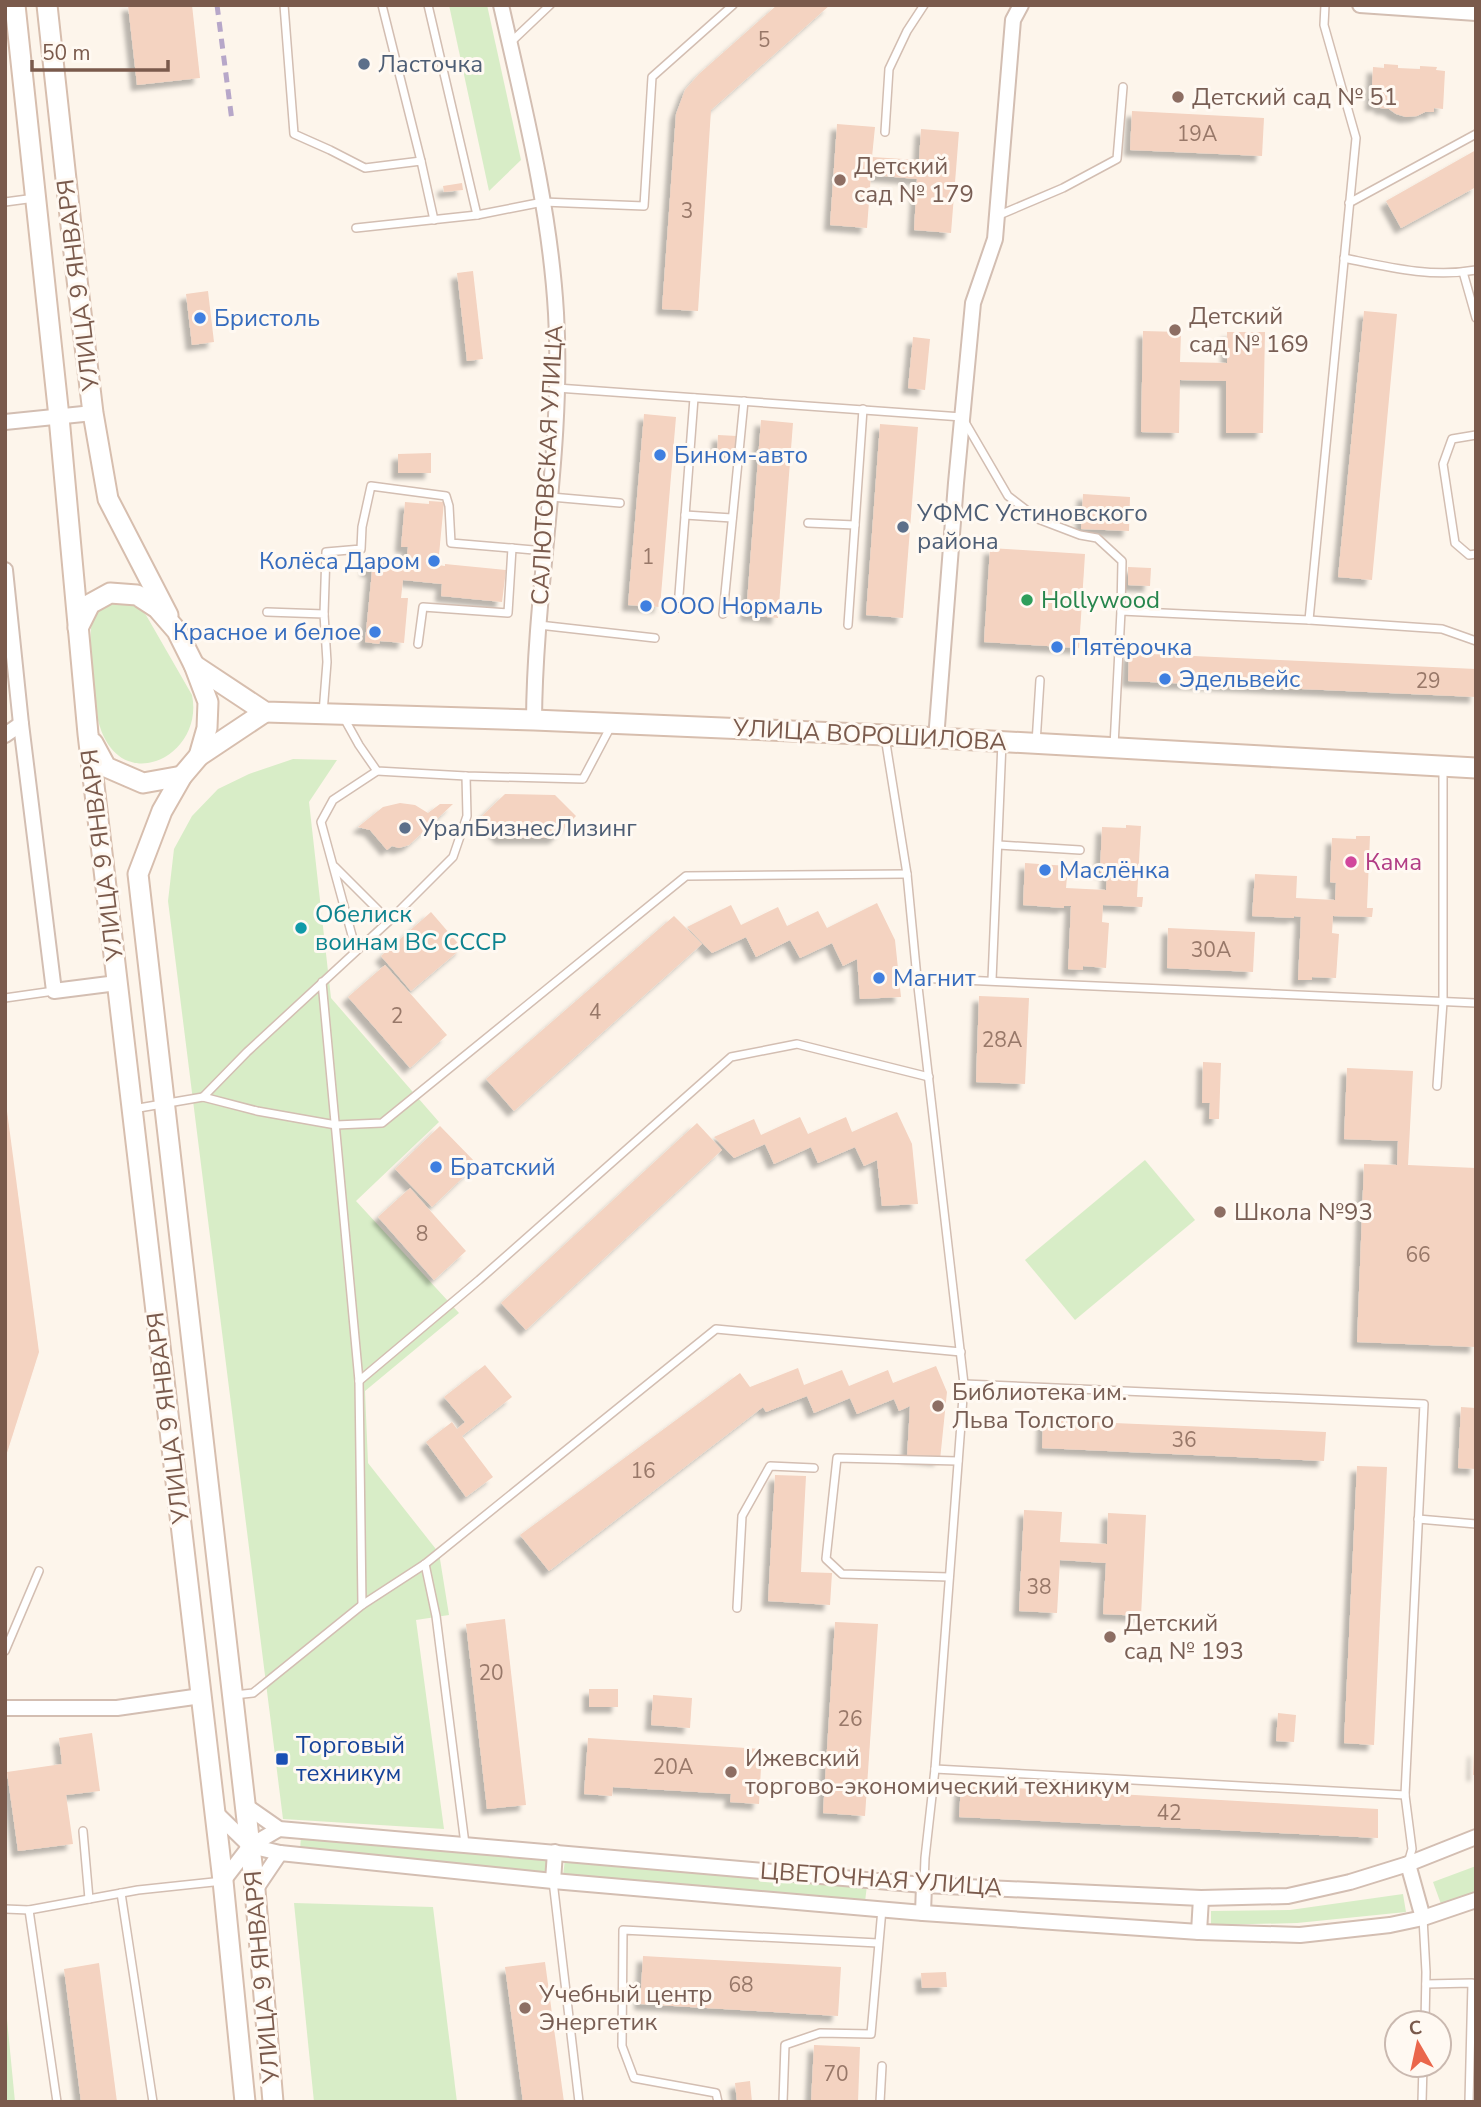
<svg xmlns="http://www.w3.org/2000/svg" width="1481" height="2107" viewBox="0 0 1481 2107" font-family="'Nunito Sans',sans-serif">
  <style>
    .green { fill: #d8edc7 }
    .building { fill: #f4d3c1; filter: url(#shadow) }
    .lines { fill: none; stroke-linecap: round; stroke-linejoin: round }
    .service-casing { stroke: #d3beb2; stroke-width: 10 }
    .minor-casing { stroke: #d3beb2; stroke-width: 18 }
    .secondary-casing { stroke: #d7beae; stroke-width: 23 }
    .service { stroke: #fff; stroke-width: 7 }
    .minor { stroke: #fff; stroke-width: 14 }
    .secondary { stroke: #fff; stroke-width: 19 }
    .rail { stroke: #b7a7c9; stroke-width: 5; stroke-dasharray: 10 7; stroke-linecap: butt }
    .service-dot { fill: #5c6f8a; stroke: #fff9f2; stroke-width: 2.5 }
    .education-dot { fill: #8d6e63; stroke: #fff9f2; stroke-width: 2.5 }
    .shop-dot { fill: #3f7fe0; stroke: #fff9f2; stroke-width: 2.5 }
    .leisure-dot { fill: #2e9e5b; stroke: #fff9f2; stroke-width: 2.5 }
    .hotel-dot { fill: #d1479c; stroke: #fff9f2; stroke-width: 2.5 }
    .culture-dot { fill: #0f9aa8; stroke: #fff9f2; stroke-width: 2.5 }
    .transit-dot { fill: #1a4fb4; stroke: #fff9f2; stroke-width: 2.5 }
    .labels { text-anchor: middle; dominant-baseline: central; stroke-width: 6; stroke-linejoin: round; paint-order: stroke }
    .number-label { font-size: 21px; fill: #987869 }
    .service-label { font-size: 24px; fill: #4e5e75; stroke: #fff9f2; text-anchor: start }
    .education-label { font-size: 24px; fill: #785e54; stroke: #fff9f2; text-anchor: start }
    .street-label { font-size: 24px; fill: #7a5a4c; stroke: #fff9f2 }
    .shop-label { font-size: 24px; fill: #366cbe; stroke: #fff9f2; text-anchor: start }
    .leisure-label { font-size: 24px; fill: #27864d; stroke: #fff9f2; text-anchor: start }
    .hotel-label { font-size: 24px; fill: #b23c85; stroke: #fff9f2; text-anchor: start }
    .culture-label { font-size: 24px; fill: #0d838f; stroke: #fff9f2; text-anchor: start }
    .transit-label { font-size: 24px; fill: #164399; stroke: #fff9f2; text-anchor: start }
  </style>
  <defs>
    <filter id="shadow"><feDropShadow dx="-6" dy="6" stdDeviation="2" flood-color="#0004"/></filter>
  </defs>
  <rect width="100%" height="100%" fill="#fdf5eb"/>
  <g class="green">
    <polygon points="449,5 487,5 521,160 489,191"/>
    <path d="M113 602C127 603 136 604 146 615L192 695C205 758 117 799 98 720 96 697 86 638 93 619 97 609 103 605 113 602Z"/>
    <polygon points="293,759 337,760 309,802 331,998 439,1122 356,1201 459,1313 365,1391 368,1463 439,1553 449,1615 416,1620 444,1829 283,1819 168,901 174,849 192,816 218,789 249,774"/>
    <polygon points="1145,1160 1195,1220 1075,1320 1025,1260"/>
    <polygon points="301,1835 548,1857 546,1873 300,1851"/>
    <polygon points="565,1859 867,1885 865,1902 563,1876"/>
    <polygon points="1476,1866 1476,1891 1441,1904 1433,1882"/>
    <polygon points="1403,1894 1406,1912 1297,1923 1211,1925 1211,1911 1290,1910"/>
    <polygon points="294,1903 433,1907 457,2102 314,2102"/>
    <polygon points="5,1999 15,2102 5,2102"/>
  </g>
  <g class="building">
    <polygon points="128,5 192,5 200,78 137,85"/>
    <polygon points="777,5 830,5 711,110 698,311 662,309 676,114 685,90 699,74"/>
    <polygon points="1384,64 1398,65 1398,68 1420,69 1420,66 1437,67 1436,70 1445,71 1443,109 1434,108 1434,112 1425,112 1417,116 1406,117 1396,114 1389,109 1380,108 1380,105 1371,105 1373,67 1384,68"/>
    <polygon points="1132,111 1264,118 1262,156 1130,150"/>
    <polygon points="837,124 875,127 872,157 919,160 921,129 959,132 951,233 914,230 917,179 871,175 867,228 830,225"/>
    <polygon points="1476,150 1476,187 1401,228 1386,201"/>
    <polygon points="462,183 463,190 444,192 443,186"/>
    <polygon points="473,271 483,359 467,361 457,273"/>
    <polygon points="208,291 214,342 192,345 186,294"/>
    <polygon points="1364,311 1397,314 1372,580 1338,577"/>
    <polygon points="1143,331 1181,332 1180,362 1227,363 1227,332 1265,332 1263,433 1226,433 1226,381 1180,380 1179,433 1141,432"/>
    <polygon points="913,337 930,339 925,390 908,388"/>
    <polygon points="644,414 676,417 660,607 628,605"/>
    <polygon points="761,420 793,423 778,618 746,615"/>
    <polygon points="880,424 918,427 903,618 866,615"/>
    <polygon points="718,435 737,436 736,454 717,453"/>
    <polygon points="431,453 431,473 398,473 398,454"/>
    <polygon points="1083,494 1130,497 1129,531 1081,529"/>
    <polygon points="429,501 444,502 438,565 445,566 445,564 506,570 502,602 441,596 442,584 403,580 401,598 408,598 404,643 380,641 379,644 365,642 372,571 366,571 367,561 406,565 408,547 401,547 405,502 429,504"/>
    <polygon points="990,548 1085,554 1079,648 984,642"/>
    <polygon points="1128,567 1151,568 1150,586 1128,585"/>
    <polygon points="1129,653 1476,669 1476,697 1128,681"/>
    <polygon points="505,794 555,795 576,816 555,838 501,838 481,817"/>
    <polygon points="400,803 415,805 428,813 440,804 453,804 409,845 399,848 392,846 387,850 370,830 358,827 383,807"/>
    <polygon points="1126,825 1141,826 1137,897 1143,897 1142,907 1103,905 1102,922 1109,923 1106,968 1083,966 1083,970 1068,969 1071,906 1064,906 1064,908 1023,905 1025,863 1068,866 1066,888 1106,890 1107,872 1100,872 1102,827 1126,828"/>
    <polygon points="1356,836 1370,836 1367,908 1373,908 1372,917 1333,916 1332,933 1339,934 1336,978 1312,977 1312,980 1298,980 1301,917 1294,916 1294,918 1252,916 1255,874 1297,876 1296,898 1335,900 1336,883 1330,882 1332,838 1356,839"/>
    <polygon points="877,903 895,940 901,997 860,999 857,959 843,966 832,943 800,958 790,940 756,957 746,937 712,953 687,927 731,905 741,925 778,907 787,926 818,911 827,928"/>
    <polygon points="431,912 462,948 411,991 381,956"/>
    <polygon points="674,916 702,944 514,1111 486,1079"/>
    <polygon points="1168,928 1255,932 1253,972 1167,968"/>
    <polygon points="385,965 447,1035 410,1068 348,997"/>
    <polygon points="979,996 1029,998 1025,1084 976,1082"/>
    <polygon points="1203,1062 1221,1063 1219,1119 1209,1119 1210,1103 1202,1103"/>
    <polygon points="1347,1068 1413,1071 1408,1165 1476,1168 1476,1347 1357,1342 1364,1164 1397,1165 1398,1141 1344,1139"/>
    <polygon points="5,1111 7,1111 39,1352 6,1456"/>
    <polygon points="897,1112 912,1144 918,1204 882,1206 877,1160 864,1166 855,1147 818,1163 811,1147 774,1164 765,1144 734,1158 714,1137 754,1119 761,1135 800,1117 808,1134 846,1117 852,1132"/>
    <polygon points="697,1123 722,1150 526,1330 501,1303"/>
    <polygon points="440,1126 477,1164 432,1207 395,1169"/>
    <polygon points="410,1188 466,1251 434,1280 378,1217"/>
    <polygon points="485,1365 512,1397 462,1436 493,1477 466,1497 426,1442 452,1422 457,1429 465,1422 444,1397"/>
    <polygon points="936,1366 947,1392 940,1460 907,1457 910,1406 899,1411 894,1399 857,1414 850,1398 814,1413 807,1396 766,1412 763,1407 549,1571 520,1535 740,1373 750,1387 798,1368 804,1385 842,1370 849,1386 888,1370 893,1383"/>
    <polygon points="1461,1407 1476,1408 1476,1469 1458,1468"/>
    <polygon points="1043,1420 1326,1432 1324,1461 1042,1448"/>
    <polygon points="1357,1466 1387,1467 1374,1745 1344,1743"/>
    <polygon points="775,1475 806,1476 801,1572 832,1573 830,1605 768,1601"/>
    <polygon points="1024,1510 1062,1512 1060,1542 1107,1544 1108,1513 1146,1515 1141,1616 1103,1614 1106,1563 1060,1560 1057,1613 1019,1611"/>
    <polygon points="505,1619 526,1805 487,1809 466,1624"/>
    <polygon points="835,1622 878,1624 865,1816 823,1813"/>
    <rect x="589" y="1689" width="29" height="18"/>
    <polygon points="653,1695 692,1698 690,1728 651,1725"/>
    <polygon points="1278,1713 1296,1715 1294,1742 1276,1741"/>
    <polygon points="92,1733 100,1791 66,1795 73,1844 18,1851 7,1772 62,1764 59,1738"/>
    <polygon points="588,1738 762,1749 759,1804 730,1802 731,1794 613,1787 612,1796 584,1794"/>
    <polygon points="1474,1751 1476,1751 1476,1775 1473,1775"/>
    <polygon points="961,1785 1378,1809 1378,1838 959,1817"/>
    <polygon points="643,1956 841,1967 838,2016 640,2004"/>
    <polygon points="545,1962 564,2102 523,2102 505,1967"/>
    <polygon points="99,1963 117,2102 81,2102 64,1969"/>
    <polygon points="946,1972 947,1987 922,1988 921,1973"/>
    <polygon points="814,2045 860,2047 858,2102 811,2102"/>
    <polygon points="750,2081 752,2102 737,2102 735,2083"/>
  </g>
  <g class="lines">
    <g class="service-casing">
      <g id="service">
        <polyline points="284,5 294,134 330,150 365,168 421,161 382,5"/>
        <polyline points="428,5 477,215 543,202 644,206 652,77 733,5"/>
        <polyline points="510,43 550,5"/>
        <polyline points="885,132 889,69 907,31 924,5"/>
        <polyline points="421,161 434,220"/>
        <polyline points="5,202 35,198"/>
        <polyline points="1349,203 1476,134"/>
        <polyline points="997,216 1063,188 1117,159 1123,87"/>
        <polyline points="356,228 477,215"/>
        <path d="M1344 258C1388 267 1431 278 1476 270"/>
        <polyline points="1463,272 1476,318"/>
        <polyline points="557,388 962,417 1008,496 1038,519 1080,535 1097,538 1122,561 1121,611"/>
        <polyline points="1476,435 1452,439 1443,464 1455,543 1469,555 1476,554"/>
        <polyline points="551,497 620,503"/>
        <polyline points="685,515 732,518"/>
        <polyline points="808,523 855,525"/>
        <polyline points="678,608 694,398"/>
        <polyline points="267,612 324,614 327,662 323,713"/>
        <polyline points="324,614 326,552 361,549 362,527 371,486 446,496 449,506 451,543 545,551"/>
        <polyline points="723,614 744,401"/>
        <polyline points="1309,620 1356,138 1324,25 1325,5"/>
        <polyline points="539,625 655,638"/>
        <polyline points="848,625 863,409"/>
        <polyline points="418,644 423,607 508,613 512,548"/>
        <polyline points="344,718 359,745 377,771 466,776 583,779 611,726"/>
        <polyline points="885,737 907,874 917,978 964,1384 935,1769 925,1858 924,1884"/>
        <polyline points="1036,743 1040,680"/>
        <polyline points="1114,746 1121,611 1309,620 1442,629 1476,641"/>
        <polyline points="999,845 1080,850"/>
        <polyline points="335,867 389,921"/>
        <polyline points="356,950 321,822 333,800 377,771"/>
        <polyline points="917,978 1476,1003"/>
        <polyline points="992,980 1002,742"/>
        <polyline points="322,982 359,1381 362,1605"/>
        <polyline points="5,998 54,991"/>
        <polyline points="1437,1086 1443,1002 1443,767"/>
        <polyline points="203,1097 247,1052 389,921 453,857 467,816 466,776"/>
        <polyline points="133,1109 203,1097 257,1111 336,1125 382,1123 686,876 907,874"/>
        <polyline points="359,1381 479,1280 731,1057 797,1044 929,1077"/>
        <polyline points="964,1384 1424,1404 1405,1795 1412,1849 1408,1863"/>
        <polyline points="1418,1519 1476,1524"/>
        <polyline points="425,1564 436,1616 465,1844"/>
        <polyline points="949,1577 842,1574 826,1559 837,1458 958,1461"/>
        <polyline points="737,1608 742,1516 770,1466 814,1468"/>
        <polyline points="5,1651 39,1571"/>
        <polyline points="234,1695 253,1693 362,1605 425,1564 716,1329 961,1352"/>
        <polyline points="935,1769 1405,1795"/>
        <polyline points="83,1831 89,1899"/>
        <polyline points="553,1881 579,2102"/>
        <polyline points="121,1893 153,2102"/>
        <polyline points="5,1909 29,1910 138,1890 223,1881"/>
        <polyline points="29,1910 57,2102"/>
        <polyline points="1423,1918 1426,1972 1425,2023"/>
        <polyline points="1426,1984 1472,1983 1469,2102"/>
        <polyline points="718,2102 716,2093 634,2078 622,2046 623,1930 878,1943"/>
        <polyline points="783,2102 785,2045 820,2033 871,2034 882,1909"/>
        <polyline points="880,2102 882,2066"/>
        <polyline points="1422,2102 1423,2065"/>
      </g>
    </g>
    <g class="minor-casing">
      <g id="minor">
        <path d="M501 5C524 107 550 209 556 313 564 449 535 584 534 720"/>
        <polyline points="1360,5 1476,13"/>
        <polyline points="5,422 93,413"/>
        <polyline points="5,570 21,724 54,991 117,983"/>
        <polyline points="5,735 21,724"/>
        <polyline points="936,739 956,483 973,303 995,239 1013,20 1021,5"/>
        <polyline points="5,1708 117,1708 201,1696"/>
        <polyline points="246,1806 279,1829 924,1885 1201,1898 1288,1896 1350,1882 1408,1864 1476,1837"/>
        <polyline points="215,1812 250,1846 280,1853 553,1881 923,1913 1199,1932 1300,1935 1390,1925 1423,1918 1476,1900"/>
        <polyline points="1408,1864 1423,1918"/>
        <polyline points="223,1881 250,1846 279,1829"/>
        <polyline points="553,1881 555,1852"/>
        <polyline points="255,1890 280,1853"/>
        <polyline points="923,1913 924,1885"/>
        <polyline points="1199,1932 1201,1898"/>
      </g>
    </g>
    <g class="secondary-casing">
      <g id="secondary">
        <polyline points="15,5 59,417 88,734 223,1881 245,2102"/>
        <polyline points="47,5 76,271 93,413 108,499 168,615"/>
        <polyline points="78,628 90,604 110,593 137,595 157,608 177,631 194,665 208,702 207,728 199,756 182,776 162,811 138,874 255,1890 273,2102"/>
        <polyline points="194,665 265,712 534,720 885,735 1476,768"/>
        <polyline points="93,743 106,767 143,783 182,776"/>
        <polyline points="199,756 265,712"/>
      </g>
    </g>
    <use href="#service" class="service"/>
    <use href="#minor" class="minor"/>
    <use href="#secondary" class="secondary"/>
    <polyline class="rail" points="217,5 232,121"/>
  </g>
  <g class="service-dot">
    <circle cx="364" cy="64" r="7"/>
    <circle cx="903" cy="527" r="7"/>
    <circle cx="405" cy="828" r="7"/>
  </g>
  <g class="education-dot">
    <circle cx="1178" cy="97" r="7"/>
    <circle cx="840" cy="180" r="7"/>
    <circle cx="1175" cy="330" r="7"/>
    <circle cx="1220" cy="1212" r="7"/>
    <circle cx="938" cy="1406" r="7"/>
    <circle cx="1110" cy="1637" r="7"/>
    <circle cx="731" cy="1772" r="7"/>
    <circle cx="525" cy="2008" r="7"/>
  </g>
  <g class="shop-dot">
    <circle cx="200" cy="318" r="7"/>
    <circle cx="660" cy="455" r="7"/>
    <circle cx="434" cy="561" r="7"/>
    <circle cx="646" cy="606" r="7"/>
    <circle cx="375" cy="632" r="7"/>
    <circle cx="1057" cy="647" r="7"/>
    <circle cx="1165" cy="679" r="7"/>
    <circle cx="1045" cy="870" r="7"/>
    <circle cx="879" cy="978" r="7"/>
    <circle cx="436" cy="1167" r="7"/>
  </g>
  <circle class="leisure-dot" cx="1027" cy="600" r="7"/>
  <circle class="hotel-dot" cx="1351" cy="862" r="7"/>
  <circle class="culture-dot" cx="301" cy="928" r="7"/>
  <rect class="transit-dot" x="275" y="1752" width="14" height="14" rx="3.5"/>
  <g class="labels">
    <g class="number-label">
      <text x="764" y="40">5</text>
      <text x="1197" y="134">19А</text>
      <text x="687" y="211">3</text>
      <text x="648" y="557">1</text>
      <text x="1428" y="681">29</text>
      <text x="1211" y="950">30А</text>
      <text x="595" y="1012">4</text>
      <text x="397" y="1016">2</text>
      <text x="1002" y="1040">28А</text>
      <text x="422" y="1234">8</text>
      <text x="1418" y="1255">66</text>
      <text x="1184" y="1440">36</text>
      <text x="643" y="1471">16</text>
      <text x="1039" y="1587">38</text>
      <text x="491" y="1673">20</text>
      <text x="850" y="1719">26</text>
      <text x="673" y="1767">20А</text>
      <text x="1169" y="1813">42</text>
      <text x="741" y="1985">68</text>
      <text x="836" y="2074">70</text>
    </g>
    <g class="service-label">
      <text x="378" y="64">Ласточка</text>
      <text x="917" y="513">УФМС Устиновского<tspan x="917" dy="28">района</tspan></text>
      <text x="419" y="828">УралБизнесЛизинг</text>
    </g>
    <g class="education-label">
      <text x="1192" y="97">Детский сад № 51</text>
      <text x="854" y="166">Детский<tspan x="854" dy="28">сад № 179</tspan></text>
      <text x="1189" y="316">Детский<tspan x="1189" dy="28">сад № 169</tspan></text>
      <text x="1234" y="1212">Школа №93</text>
      <text x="952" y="1392">Библиотека им.<tspan x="952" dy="28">Льва Толстого</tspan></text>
      <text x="1124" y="1623">Детский<tspan x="1124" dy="28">сад № 193</tspan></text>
      <text x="745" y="1758">Ижевский<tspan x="745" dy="28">торгово-экономический техникум</tspan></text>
      <text x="539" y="1994">Учебный центр<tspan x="539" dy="28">Энергетик</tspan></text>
    </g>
    <g class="street-label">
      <text transform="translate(78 285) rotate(-97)">УЛИЦА 9 ЯНВАРЯ</text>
      <text transform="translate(547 465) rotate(-87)">САЛЮТОВСКАЯ УЛИЦА</text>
      <text transform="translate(870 735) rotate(3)">УЛИЦА ВОРОШИЛОВА</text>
      <text transform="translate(102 855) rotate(-97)">УЛИЦА 9 ЯНВАРЯ</text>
      <text transform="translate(168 1418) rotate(-97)">УЛИЦА 9 ЯНВАРЯ</text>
      <text transform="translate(881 1879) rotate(4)">ЦВЕТОЧНАЯ УЛИЦА</text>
      <text transform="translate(262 1977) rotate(-95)">УЛИЦА 9 ЯНВАРЯ</text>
    </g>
    <g class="shop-label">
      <text x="214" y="318">Бристоль</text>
      <text x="674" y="455">Бином-авто</text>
      <text x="420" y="561" text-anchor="end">Колёса Даром</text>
      <text x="660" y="606">ООО Нормаль</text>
      <text x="361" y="632" text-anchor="end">Красное и белое</text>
      <text x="1071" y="647">Пятёрочка</text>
      <text x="1179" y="679">Эдельвейс</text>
      <text x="1059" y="870">Маслёнка</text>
      <text x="893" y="978">Магнит</text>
      <text x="450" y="1167">Братский</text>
    </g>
    <g class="leisure-label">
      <text x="1041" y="600">Hollywood</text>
    </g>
    <g class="hotel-label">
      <text x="1365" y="862">Кама</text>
    </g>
    <g class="culture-label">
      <text x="315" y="914">Обелиск<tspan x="315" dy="28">воинам ВС СССР</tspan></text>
    </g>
    <g class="transit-label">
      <text x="296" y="1745">Торговый<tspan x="296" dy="28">техникум</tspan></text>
    </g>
  </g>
  <rect width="1481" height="2107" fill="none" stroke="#7a5a4c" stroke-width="14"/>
  <g transform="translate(1418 2044) rotate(351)"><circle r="33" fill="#fff9f2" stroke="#cab9b0" stroke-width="2"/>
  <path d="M0-5L12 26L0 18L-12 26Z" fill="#ea674c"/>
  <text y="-10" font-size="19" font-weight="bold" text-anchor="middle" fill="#7a5a4c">С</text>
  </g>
  <path d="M32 60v10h136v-10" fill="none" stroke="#7a5a4c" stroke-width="3.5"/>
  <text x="42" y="60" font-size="21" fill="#7a5a4c" stroke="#fff9f2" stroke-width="5" paint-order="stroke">50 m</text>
</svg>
